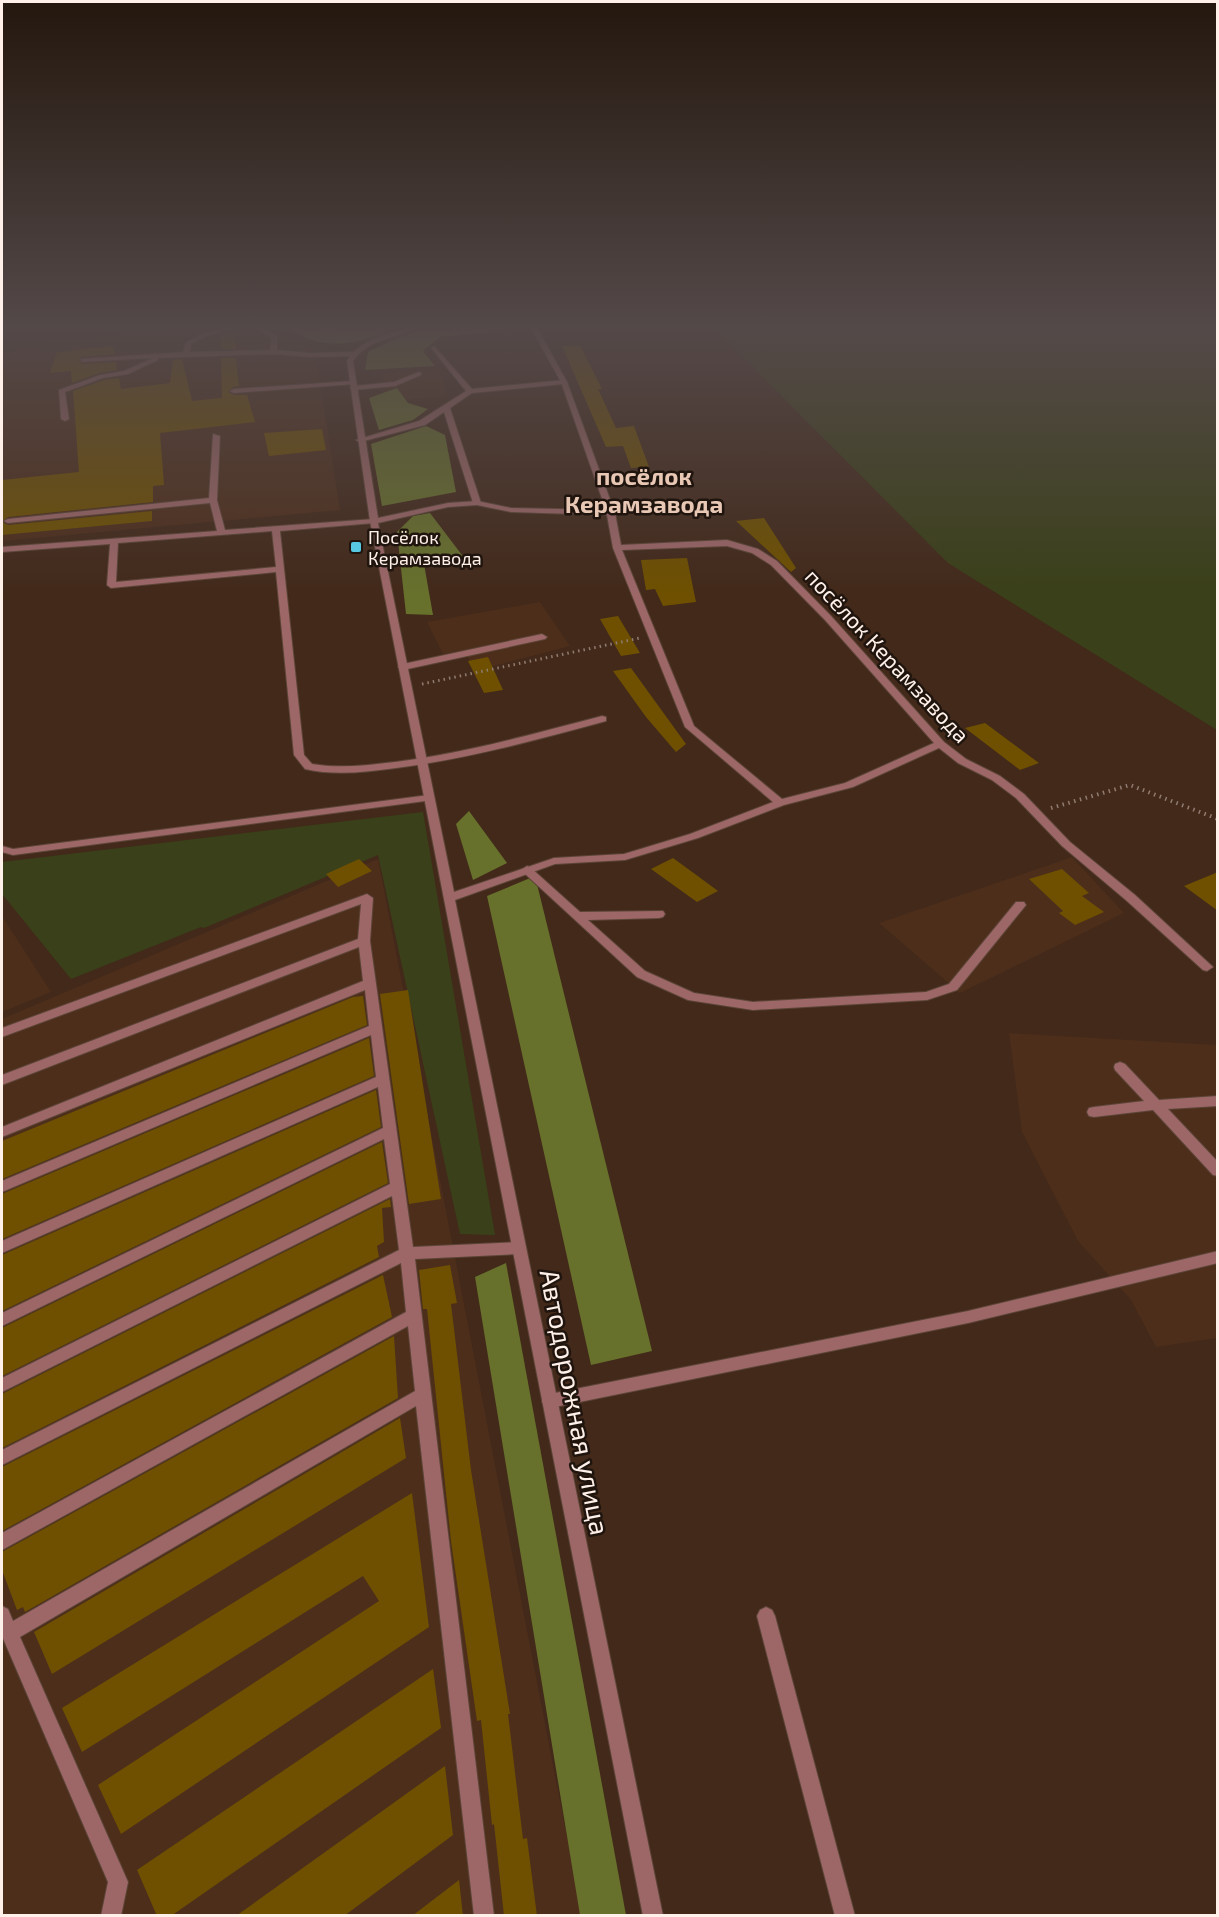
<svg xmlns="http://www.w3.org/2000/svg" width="1219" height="1917" viewBox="0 0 1219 1917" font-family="'Exo 2',sans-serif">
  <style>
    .built { fill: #4d2e1b }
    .green { fill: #3a4019 }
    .forest { fill: #67712c }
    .building { fill: #6e5000 }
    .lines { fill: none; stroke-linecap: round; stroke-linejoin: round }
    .lane-casing { stroke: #5c4537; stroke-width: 2 }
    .street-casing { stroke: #5c4537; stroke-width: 2 }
    .path-far2 { stroke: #907b70; stroke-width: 2; stroke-dasharray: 1 3; stroke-linecap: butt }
    .path-far1 { stroke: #907b70; stroke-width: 3; stroke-dasharray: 1.5 4; stroke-linecap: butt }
    .path { stroke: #907b70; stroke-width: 4; stroke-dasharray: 1.5 4.5; stroke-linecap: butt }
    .lane { fill: #9d6768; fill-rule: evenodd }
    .street { fill: #9d6768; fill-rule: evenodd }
    .poi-dot { fill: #58c9e3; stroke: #20150e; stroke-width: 2 }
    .labels { text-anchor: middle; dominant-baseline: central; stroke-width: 5; stroke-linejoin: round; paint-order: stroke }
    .far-poi-label { font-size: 18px; fill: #fff1ea; stroke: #20150e; text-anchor: start }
    .street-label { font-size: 22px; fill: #fff1ea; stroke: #20150e }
    .far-district-label { font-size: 24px; font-weight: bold; fill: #e8c8b5; stroke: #20150e }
    .near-street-label { font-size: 27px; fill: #fff1ea; stroke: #20150e }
  </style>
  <rect width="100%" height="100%" fill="#42291a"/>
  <g class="built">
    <polygon points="185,326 268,326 315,351 340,510 2,541 2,355 59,341"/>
    <polygon points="440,369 447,396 382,402 383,373"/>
    <polygon points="540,602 570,646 474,671 465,650 443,654 427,622"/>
    <polygon points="1072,857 1124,913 960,993 879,923"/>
    <polygon points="378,859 582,1915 2,1915 2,1019"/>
    <polygon points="2,916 51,992 2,1012"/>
    <polygon points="1009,1033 1217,1045 1217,1338 1156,1347 1131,1300 1078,1241 1022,1132"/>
  </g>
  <g class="green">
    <polygon points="712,326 1217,326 1217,730 948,563"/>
    <polygon points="423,812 495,1235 460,1234 378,855 204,928 201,927 71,979 2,894 2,862"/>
  </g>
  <g class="forest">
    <path d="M282 326H404C374 337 344 350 312 340 302 337 293 329 282 326Z"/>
    <polygon points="431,326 519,326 521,329 440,337 423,351 435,366 365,370 368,352 402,336"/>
    <polygon points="397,388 408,403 428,409 413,420 379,430 369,398"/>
    <polygon points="426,426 445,435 456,492 382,506 371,444"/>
    <polygon points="430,513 465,559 424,564 433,615 406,614 397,532 413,516"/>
    <polygon points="469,811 507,863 473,880 456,824"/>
    <polygon points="535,876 652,1351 591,1365 487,896"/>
    <polygon points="506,1263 626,1915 580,1915 475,1277"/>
  </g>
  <g class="building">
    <polygon points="234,332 236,349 221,349 221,334"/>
    <polygon points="580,345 602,389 598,389 616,428 634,426 649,467 631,468 623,446 606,447 562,346"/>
    <polygon points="113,346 115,354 81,357 79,361 83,364 116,362 117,370 99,373 72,383 71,371 50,373 57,352"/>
    <polygon points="221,358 236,358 239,386 233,387 228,392 234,395 247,395 255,422 160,433 164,485 153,486 153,502 8,517 2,522 8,525 152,511 152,521 2,535 2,480 79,472 73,391 104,380 119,378 121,389 170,383 173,360 182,359 192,401 222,398"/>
    <polygon points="322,429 326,450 269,456 264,433"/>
    <polygon points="764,518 796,568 791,572 736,521"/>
    <polygon points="687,558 696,602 663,606 655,589 646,590 641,560"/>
    <polygon points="618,616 640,653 621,656 600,619"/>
    <polygon points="488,657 503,690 484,693 468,661"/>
    <polygon points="631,668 686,744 676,752 646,717 613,671"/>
    <polygon points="985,723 1039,763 1020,770 965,728"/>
    <polygon points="673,858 695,874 718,891 697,902 651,869"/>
    <polygon points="359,859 372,871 338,887 326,874"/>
    <polygon points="1062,869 1089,893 1082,896 1104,912 1075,925 1059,913 1063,911 1029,879"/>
    <polygon points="1218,872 1218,911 1184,886"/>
    <polygon points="408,990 441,1199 409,1204 380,994"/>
    <polygon points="363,996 367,1025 2,1179 2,1141 353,997"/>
    <polygon points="369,1038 374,1076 2,1239 2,1194"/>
    <polygon points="376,1090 381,1127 2,1311 2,1255"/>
    <polygon points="382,1142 388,1183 2,1376 2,1328"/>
    <polygon points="390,1199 391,1207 382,1208 384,1242 377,1246 379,1257 2,1448 2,1394"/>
    <polygon points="450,1265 457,1303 451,1304 471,1470 510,1714 508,1714 523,1839 527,1838 537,1916 504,1916 494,1824 492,1825 481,1720 477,1721 451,1541 427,1309 423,1309 419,1270"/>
    <polygon points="383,1275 392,1317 2,1531 2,1467"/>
    <polygon points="394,1336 398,1398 25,1612 23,1607 17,1610 2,1570 2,1552"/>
    <polygon points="400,1418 406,1458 52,1674 34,1632"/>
    <polygon points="412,1493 429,1627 121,1834 98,1785 379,1601 363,1576 82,1752 62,1708"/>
    <polygon points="433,1669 441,1728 171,1916 157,1916 137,1870"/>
    <polygon points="445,1766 453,1835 344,1916 236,1916"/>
    <polygon points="459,1880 463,1916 412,1916"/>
  </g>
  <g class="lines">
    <g class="lane-casing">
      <g id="lane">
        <polygon points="234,326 245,326 209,335 191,344 190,352 270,350 272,338 252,326 260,326 277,336 277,350 310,353 353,352 356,354 353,356 310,357 273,354 158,358 158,360 128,374 103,378 65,392 69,419 65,421 61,419 59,390 100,375 124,371 153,358 83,362 81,361 81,359 183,352 186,342 205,333"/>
        <polygon points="434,346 472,389 564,380 567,382 564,384 472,393 450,408 481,503 480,505 473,503 444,412 425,425 360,442 356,440 419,421 466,391 432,349 431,348"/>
        <polygon points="419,372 421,373 421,375 395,386 354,390 350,388 354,386 394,382"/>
        <polygon points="353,381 355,382 355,384 234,393 230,391 234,389"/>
        <path d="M213 434 220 436 217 500 225 530 374 519 378 521 374 523 280 531 304 755 312 764C340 769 368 765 395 762 466 753 533 734 602 716L606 717V721C536 740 467 759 396 768 366 772 335 776 305 769L294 755 276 572 111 588 107 585 110 544 2 552V547L217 531 210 503 8 523 4 521 8 519 209 498ZM272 531 276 567 116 582 118 543Z"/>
        <polygon points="542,634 547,637 545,639 403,670 398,667 403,664"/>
        <polygon points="429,795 434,798 433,800 13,855 2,852 2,846 13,849"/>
        <polygon points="527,866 531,868 580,912 663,911 665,914 663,917 659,918 588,920 645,971 694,993 753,1002 926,992 949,984 1016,902 1024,902 1026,905 957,990 927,1000 753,1010 688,1000 637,977 523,872 521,870"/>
        <polygon points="367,894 373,898 370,941 413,1247 519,1242 524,1244 526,1248 524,1252 519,1254 415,1259 494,1916 474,1916 416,1406 20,1637 128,1882 121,1916 101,1916 108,1882 2,1636 2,1606 8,1609 13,1621 415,1391 408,1326 2,1550 2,1533 406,1312 401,1263 2,1465 2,1450 399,1250 392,1196 2,1392 2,1378 390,1184 384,1139 2,1326 2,1313 383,1128 378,1087 2,1253 2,1241 376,1077 371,1035 2,1192 2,1181 369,1026 365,990 2,1137 2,1127 363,981 359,947 2,1085 2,1075 358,939 361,904 2,1037 2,1028"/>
        <polygon points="1120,1062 1125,1064 1159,1100 1218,1096 1218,1106 1168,1109 1218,1162 1218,1176 1213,1175 1153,1110 1094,1117 1089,1116 1087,1112 1089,1108 1094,1107 1144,1101 1115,1070 1114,1067 1115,1064"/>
        <polygon points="1218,1251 1218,1263 968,1323 550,1408 544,1406 542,1401 544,1396 550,1394 968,1311"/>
        <polygon points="766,1607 772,1610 775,1616 855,1916 835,1916 757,1616 760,1610"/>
      </g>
    </g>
    <g class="street-casing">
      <path id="street" d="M413 326H422C401 339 368 337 353 361L378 518 448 503 477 501 511 508 606 510 561 382 530 326H536L567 382 615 513 621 545 727 540 758 549 777 561 831 616 944 742 966 759 1000 776 1024 794 1070 842 1135 895 1213 967 1207 971 1203 970 1127 901 1062 846 1016 798 992 780 958 763 939 748 853 787 784 805 698 838 625 860 555 864 455 900 663 1916H643L370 521 347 361C361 338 389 334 413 326ZM477 505 511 512 607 515 613 548 685 727 773 802 690 834 624 854 554 858 454 892 378 523 448 507ZM727 546 752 553 771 565 825 620 934 743 845 783 782 799 694 726 622 550Z"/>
    </g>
    <polyline class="path-far2" points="309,326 354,341"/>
    <polyline class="path-far1" points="422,684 640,638"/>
    <polyline class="path" points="1051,808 1130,785 1218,819"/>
    <use href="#lane" class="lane"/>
    <use href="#street" class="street"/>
  </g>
  <linearGradient id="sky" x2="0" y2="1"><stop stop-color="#24170e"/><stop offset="0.55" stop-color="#544949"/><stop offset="1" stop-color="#544949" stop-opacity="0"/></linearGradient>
  <rect width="1219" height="594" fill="url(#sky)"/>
  <rect class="poi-dot" x="350" y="541" width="12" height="12" rx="3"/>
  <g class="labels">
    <g class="far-poi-label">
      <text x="368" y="537">Посёлок<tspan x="368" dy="21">Керамзавода</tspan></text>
    </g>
    <g class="street-label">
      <text transform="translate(888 655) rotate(47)">посёлок Керамзавода</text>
    </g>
    <g class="far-district-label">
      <text x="644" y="475">посёлок<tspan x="644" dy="28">Керамзавода</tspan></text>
    </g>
    <g class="near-street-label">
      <text transform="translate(576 1402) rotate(79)">Автодорожная улица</text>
    </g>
  </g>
  <rect width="1219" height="1917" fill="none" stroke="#fff1ea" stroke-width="6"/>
</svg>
